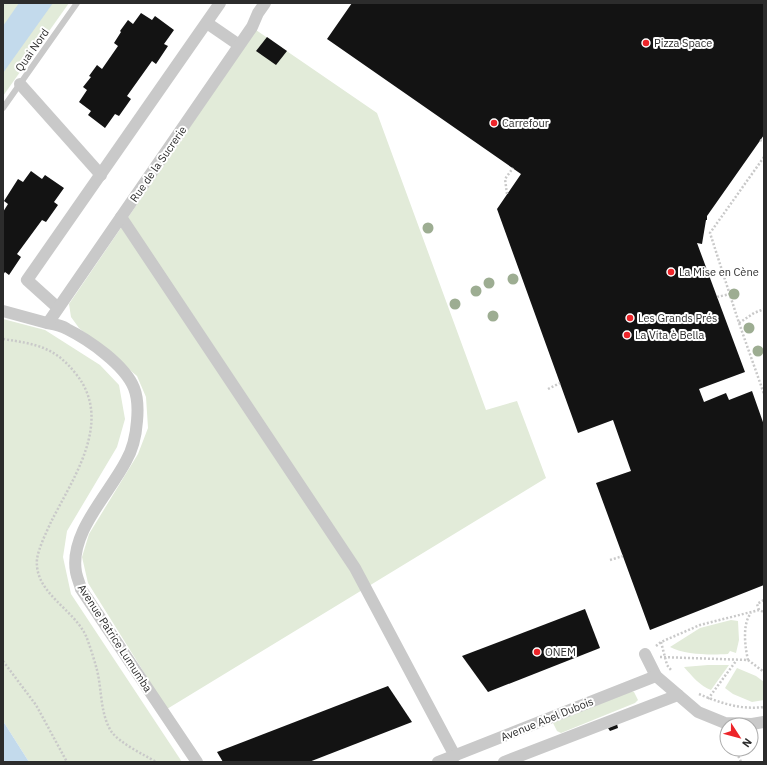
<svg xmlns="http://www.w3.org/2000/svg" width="767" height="765" viewBox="0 0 767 765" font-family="'IBM Plex Sans',sans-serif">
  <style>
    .green { fill: #e2ebd9 }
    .water { fill: #c3daec }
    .building { fill: #131313 }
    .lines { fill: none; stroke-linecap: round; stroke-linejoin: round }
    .path { stroke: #c9c9c9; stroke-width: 2.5; stroke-dasharray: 2 2; stroke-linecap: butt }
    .lane { stroke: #c9c9c9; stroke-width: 6 }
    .street { stroke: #c9c9c9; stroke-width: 12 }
    .tree { fill: #9dad92 }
    .poi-dot { fill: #ed252a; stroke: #fff; stroke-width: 1.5 }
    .labels { text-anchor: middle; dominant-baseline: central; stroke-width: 4; stroke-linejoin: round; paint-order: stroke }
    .poi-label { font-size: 11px; fill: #2c2c2c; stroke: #fff; text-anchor: start }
    .street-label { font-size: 11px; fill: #2c2c2c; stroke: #fff }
  </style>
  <rect width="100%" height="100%" fill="#fff"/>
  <g class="green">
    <polygon points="3,3 69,3 3,96"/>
    <polygon points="256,30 377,113 486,410 517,401 546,478 167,709 88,583 82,557 89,534 138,454 148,428 146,397 137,376 79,328 71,317 69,304"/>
    <polygon points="3,319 45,330 100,365 119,385 125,419 117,447 67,531 63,557 71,594 182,762 29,762 3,721"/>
    <path d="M731 620 738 621 739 640 736 653 730 651 728 654C711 655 685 655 670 647L700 628Z"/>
    <path d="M708 665H729L711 690C700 686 692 676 684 667Z"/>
    <polygon points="737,668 756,676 764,682 764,700 752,702 733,694 725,688"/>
    <polygon points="631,691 634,692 638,700 635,703 561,733 557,731 553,723"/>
  </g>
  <g class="water">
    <polygon points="19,3 53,3 3,73 3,26"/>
    <polygon points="3,721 29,762 3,762"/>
  </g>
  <g class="building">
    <polygon points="352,3 764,3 764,135 707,216 707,220 706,220 702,244 697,243 745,372 699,389 704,402 726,393 729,400 752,391 764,425 764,585 650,630 596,483 631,471 626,457 613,420 578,433 497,209 521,174 327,39"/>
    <polygon points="141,13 152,20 155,16 174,30 164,44 168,46 156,64 152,61 127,96 131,99 119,116 115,114 105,128 88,115 91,111 79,102 87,90 83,87 91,77 89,76 97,65 102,69 118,46 114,43 121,32 120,31 128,20 133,24"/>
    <polygon points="267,37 287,51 276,65 256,51"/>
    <polygon points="31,171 42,179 45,175 64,188 54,202 58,205 46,222 42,220 17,254 21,257 9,275 5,272 3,275 3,212 8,204 4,201 18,179 23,182"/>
    <polygon points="585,609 600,648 488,692 462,656"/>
    <polygon points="388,686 412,722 309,762 223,762 217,752"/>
    <polygon points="617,724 618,728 610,731 608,728"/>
  </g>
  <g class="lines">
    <g class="path">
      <polyline points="760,140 764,142"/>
      <polyline points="764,157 710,233 739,323 764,394"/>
      <polyline points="507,194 505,179 513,168"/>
      <polyline points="717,297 730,294"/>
      <polyline points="739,323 754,313 764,309"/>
      <path d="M3 339C36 344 55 347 76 374 114 421 73 478 51 522 46 533 39 547 37 559 34 593 73 608 86 636 90 646 94 659 97 670 102 690 100 713 111 731 119 743 143 754 156 762"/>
      <polyline points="548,389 560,383"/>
      <polyline points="610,560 623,556"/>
      <polyline points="759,610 757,604 764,600"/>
      <polyline points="661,642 667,665 671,670"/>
      <polyline points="656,646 661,642 700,625 759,610 764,612"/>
      <path d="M660 657 748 660C745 647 742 624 751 613"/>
      <polyline points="748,660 764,672"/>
      <polyline points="3,661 36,705 67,762"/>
      <path d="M699 694C720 703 741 710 764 707"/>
      <polyline points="708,699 736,661"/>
      <polyline points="735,749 741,762"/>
    </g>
    <polyline class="lane" points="3,108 77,3"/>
    <g class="street">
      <polyline points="207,23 239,45"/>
      <polyline points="20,84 101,175"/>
      <polyline points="121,217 355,568 455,756"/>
      <polyline points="58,308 27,280 220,3"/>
      <path d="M3 311C18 315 32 319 47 323 53 324 61 325 67 329 89 340 125 365 134 388 138 398 138 410 137 421 136 435 133 449 126 461 109 494 69 533 76 572 77 578 80 584 81 589L197 762"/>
      <polyline points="48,323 252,27 258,13 265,3"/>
      <polyline points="645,654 656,676 698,712 725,723 752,724 764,722"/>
      <polyline points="438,762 656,676"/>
      <polyline points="504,762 678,695"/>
    </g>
  </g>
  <g class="tree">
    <circle cx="428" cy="228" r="5.5"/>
    <circle cx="513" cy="279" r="5.5"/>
    <circle cx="489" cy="283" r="5.5"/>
    <circle cx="476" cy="291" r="5.5"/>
    <circle cx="734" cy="294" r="5.5"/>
    <circle cx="455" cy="304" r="5.5"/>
    <circle cx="493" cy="316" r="5.5"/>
    <circle cx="749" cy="328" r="5.5"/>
    <circle cx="758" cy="351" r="5.5"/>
  </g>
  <g class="poi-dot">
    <circle cx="646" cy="43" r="4"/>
    <circle cx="494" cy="123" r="4"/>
    <circle cx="671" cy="272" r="4"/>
    <circle cx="630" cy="318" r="4"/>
    <circle cx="627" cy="335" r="4"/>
    <circle cx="537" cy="652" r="4"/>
  </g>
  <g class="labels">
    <g class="poi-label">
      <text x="654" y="43">Pizza Space</text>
      <text x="502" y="123">Carrefour</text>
      <text x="679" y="272">La Mise en Cène</text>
      <text x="638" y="318">Les Grands Prés</text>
      <text x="635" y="335">La Vita è Bella</text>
      <text x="545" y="652">ONEM</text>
    </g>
    <g class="street-label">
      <text transform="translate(32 50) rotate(-55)">Quai Nord</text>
      <text transform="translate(158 164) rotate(-55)">Rue de la Sucrerie</text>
      <text transform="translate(115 638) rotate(57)">Avenue Patrice Lumumba</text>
      <text transform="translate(547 719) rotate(-22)">Avenue Abel Dubois</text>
    </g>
  </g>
  <rect width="767" height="765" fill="none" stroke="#2c2c2c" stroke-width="8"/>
  <g transform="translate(739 737) rotate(126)"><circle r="19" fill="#ffffff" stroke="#ababab"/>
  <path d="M0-3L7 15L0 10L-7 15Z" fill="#ed252a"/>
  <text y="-6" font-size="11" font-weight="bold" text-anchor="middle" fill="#2c2c2c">N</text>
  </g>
</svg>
